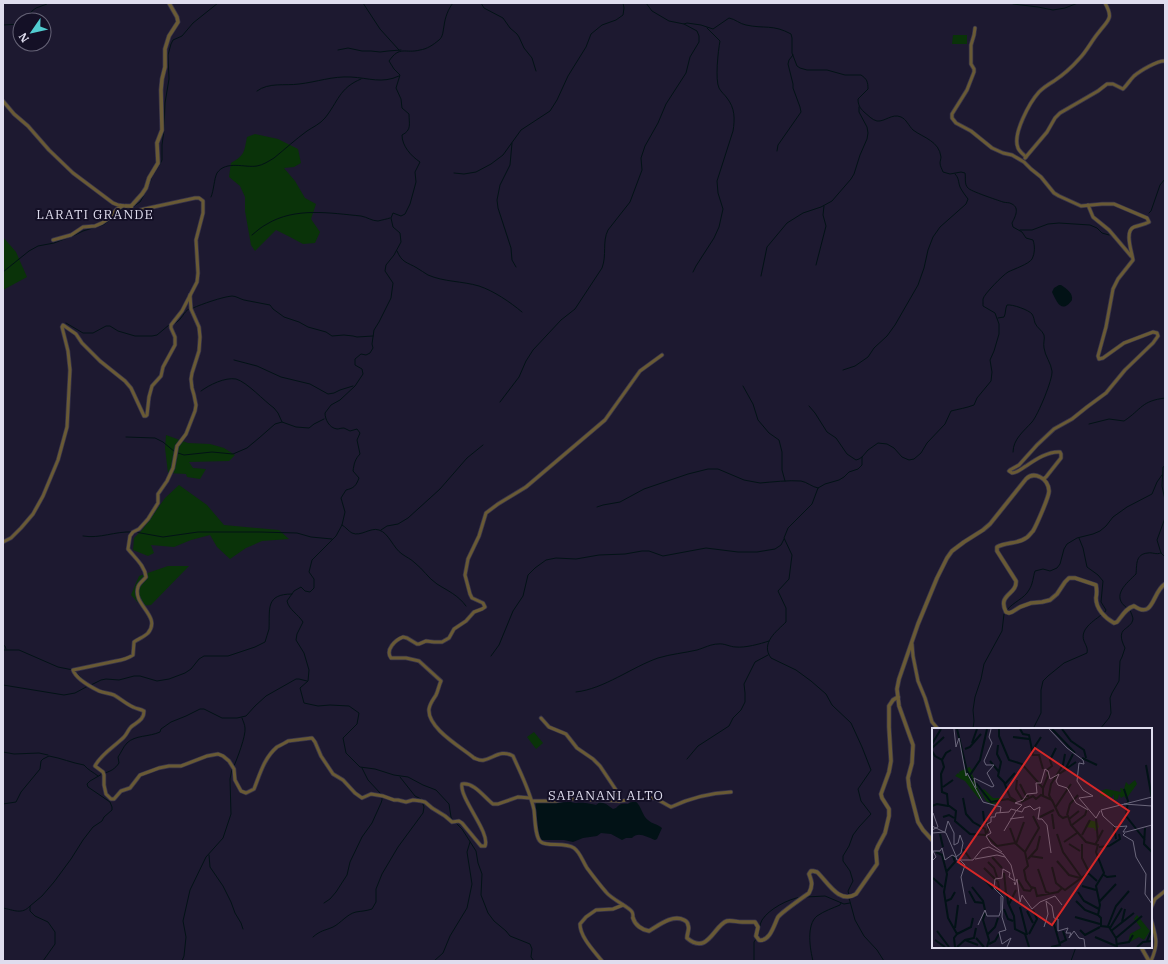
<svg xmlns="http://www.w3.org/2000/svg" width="1168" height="964" viewBox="0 0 1168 964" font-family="'IBM Plex Serif',serif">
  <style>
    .green { fill: #0a3309 }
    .water { fill: #021216 }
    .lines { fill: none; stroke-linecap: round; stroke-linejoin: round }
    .stream { stroke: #021216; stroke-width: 1 }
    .minor-casing { stroke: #38344b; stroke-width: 4.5 }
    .tertiary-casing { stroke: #38344b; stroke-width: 5 }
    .minor { stroke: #695a35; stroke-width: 3 }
    .tertiary { stroke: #695a35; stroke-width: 3.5 }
    .labels { text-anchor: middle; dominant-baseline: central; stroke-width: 4; stroke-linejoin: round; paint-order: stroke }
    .quarter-label { font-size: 13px; letter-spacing: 1px; fill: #dfddee; stroke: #141026 }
    .inset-river { fill: none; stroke: #021216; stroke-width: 2 }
    .inset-road { fill: none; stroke: #6b677c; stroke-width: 1 }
    .view { fill: #d62828; fill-opacity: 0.15; stroke: #d62828; stroke-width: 2 }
    .inset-edge { fill: none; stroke: #dfddee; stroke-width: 2 }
  </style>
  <rect width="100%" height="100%" fill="#1d1930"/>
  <g class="green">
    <polygon points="953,35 967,35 967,44 952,44"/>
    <path d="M255 134 278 139 298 149 301 163 294 167 284 168 295 181 305 198 316 204 311 219 320 232 315 243 303 244 290 237 276 230 255 251 251 245 245 211V197L240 186 229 177 231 163C245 155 244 152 247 137Z"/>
    <polygon points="3,237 16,252 27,277 3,290"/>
    <polygon points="166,435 188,443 210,444 224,448 235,455 229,461 189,462 193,468 206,469 200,479 187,477 186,474 168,473 165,448"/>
    <polygon points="179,485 207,505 224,525 279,530 289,539 262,541 246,548 230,559 217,547 210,535 191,540 174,547 151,545 154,553 148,556 133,550 134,538 142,530 165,498"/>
    <polygon points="168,566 189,566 151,605 141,606 131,595 139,576"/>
    <polygon points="534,732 543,743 536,749 527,737"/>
  </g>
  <g class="water">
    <path d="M1059 285H1061C1067 289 1073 293 1072 300 1062 314 1057 303 1052 292L1054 288Z"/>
    <path d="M631 801H635C642 806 642 816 648 820 652 824 658 824 662 828L657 839 655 840C647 837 638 831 632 838H626L622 840 611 834 601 833 597 836 583 838 573 842 564 840H541L539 837 535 811 536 803 571 802C576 804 580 802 585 803 588 803 592 804 596 805L600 802 606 804 613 809 616 808C619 804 622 803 628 804Z"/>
  </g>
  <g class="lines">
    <g class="stream">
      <polyline points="363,3 380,29 399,50"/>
      <path d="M453 3C448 9 445 18 444 26 443 31 443 37 439 40 433 45 427 49 420 50 405 54 400 45 389 61L394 69 400 75 396 88 401 99 402 108 409 114C409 124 412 130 402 135 402 146 411 156 420 162L415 172 416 182 410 204 405 214 401 216 393 213 391 218 393 227 400 233 401 242 394 255 386 265 385 271 393 283 391 298 379 322 374 330 372 344 373 348 370 353 366 355 361 354 355 359V365L362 369 363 374 355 386 340 400 331 405 325 413C325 419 329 428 337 429 339 429 341 428 344 428L350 431 357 429 360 433 357 440 360 454C355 459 354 464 353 471L359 478C356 486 354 488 346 490L341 498 345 512 342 525 336 536 312 560 309 572 314 579V588L310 592 305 591 301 587 294 591 287 601C289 610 298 614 303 622L297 634 296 640 304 653 309 670 308 681 300 688 304 703 318 706 330 705 349 706 359 713 357 724 343 738 346 753 360 767 375 769 394 775 408 777 423 785 436 790 449 804 451 817 453 821"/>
      <polyline points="481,3 484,8 503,18 510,28 517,34 519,37 524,48 532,58 536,71"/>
      <path d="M646 3 652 11 669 21 684 24 687 23 701 25 713 29 729 18C735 19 740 24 746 25 764 29 773 24 791 34L792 38V53L797 66 800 68 807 70H827L845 75H861C867 79 868 82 868 89L858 99C858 105 860 108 864 112 868 115 872 120 877 121 885 122 892 113 901 117 906 119 909 126 913 130 924 138 939 141 941 157 941 158 940 162 940 163 940 166 942 169 943 172L950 174 961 172 965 173C966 178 964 184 968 188 970 191 997 200 1003 202 1006 203 1009 202 1012 204 1020 208 1015 217 1012 223L1013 227 1022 232 1026 238 1033 240C1035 246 1035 253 1032 259 1029 264 1014 269 1008 272 1003 275 984 294 983 299 983 301 983 303 983 306L995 313 999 324V334L994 351 990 360 992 372 991 381 977 398 974 405C966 408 959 409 951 411L945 424 927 443 921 453 914 459 909 460 902 457 894 448 887 444 878 443 868 450 862 457V465L858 469 849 472 844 477 839 480 825 484 818 488 812 504 788 528 784 538 792 555 789 579 778 591 786 608V622C777 631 760 643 771 658L796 670 811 681 826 694 832 705 851 723 862 747 871 770 858 789 861 801 871 814 859 827 853 835 849 846 843 856V861L850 871 853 881 848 891 849 895"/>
      <polyline points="1013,4 1038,7 1053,10 1065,8 1078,3"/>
      <polyline points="26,20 32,11 36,8 47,4 48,3"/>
      <polyline points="3,25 20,24"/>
      <polyline points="338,50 348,48 362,51 371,51 380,52 388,51 401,50"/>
      <path d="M257 91C269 82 285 86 299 84 317 82 332 76 351 77 369 78 382 84 399 76"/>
      <polyline points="512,143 510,165 500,185 497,200 498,208 511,248 512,260 516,267"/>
      <polyline points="777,151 778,145 801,112 800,107 793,88 793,84 788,64 789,60 793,55"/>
      <polyline points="454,173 464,174 476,172 491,164 503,155 521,130 550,111 557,100 568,76 586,47 591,34 602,25 616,20 623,15 624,8 623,3"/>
      <polyline points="149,185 152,177 160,164 162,160 162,145 164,130 165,103 169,79 168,55 171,44 173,40 182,36 193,23 218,3"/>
      <path d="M211 197C214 190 214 179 217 173 226 160 245 168 257 166 263 165 269 161 274 158 285 149 296 139 307 131 313 127 320 124 325 118 338 102 339 88 361 79"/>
      <polyline points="133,207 140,202 147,190"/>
      <polyline points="1149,213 1151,211 1160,185 1165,179"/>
      <polyline points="1020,230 1032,230 1048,224 1059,223 1090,225 1097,228 1102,233 1109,235"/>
      <path d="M252 235C257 231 261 227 267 224 295 207 330 213 361 216 367 217 372 221 378 221 382 220 387 219 390 218"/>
      <path d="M397 251C402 263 407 262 417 268 421 270 424 273 428 275 444 282 462 281 479 286 494 291 510 302 522 312"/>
      <polyline points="816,265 826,226 823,215 824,206"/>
      <polyline points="3,272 29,251 38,246 54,243 75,235 83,231 103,225 110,220 122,209 130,208"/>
      <path d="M693 272 696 266 714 238 719 227 723 209 718 193 717 181 733 131C735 119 735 108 727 98 725 95 721 92 719 88 715 80 718 51 720 41L707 28"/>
      <polyline points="761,276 767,247 787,223 803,213 821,207 832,201 851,179 854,174 860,155 867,139 868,133 867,127 859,112 859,107"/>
      <path d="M193 308C202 304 222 297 232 296 236 296 240 299 244 300 253 302 261 303 270 305L273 309 284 317 299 322 308 327 326 332 332 336 344 335 353 336 357 337 373 336"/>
      <path d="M998 318 1004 317C1006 313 1005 309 1007 305 1012 304 1029 310 1032 314 1034 317 1034 320 1035 323 1037 328 1042 330 1044 335 1045 339 1043 343 1044 348 1045 356 1051 363 1052 371 1053 379 1038 415 1032 422 1024 431 1013 439 1013 452"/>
      <polyline points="66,323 83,333 93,333 106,326 110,326 118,331 135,336 152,336 157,335 169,325"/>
      <path d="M174 324C183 319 183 312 189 309"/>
      <polyline points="234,360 257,366 281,377 310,384 328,394 334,393 340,390 353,386"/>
      <path d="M843 370 855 366 868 357 874 348 887 336 895 325 918 285 924 268 928 250 933 237 940 227 966 204 968 199C965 195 962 191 960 187 958 181 959 178 955 174"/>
      <polyline points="743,386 753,404 758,420 769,433 779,440 782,452 782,470 785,481"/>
      <path d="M201 391C209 385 225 377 236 379 247 382 264 401 274 408L278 413 282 422"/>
      <path d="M500 402 519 377 526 361 533 350 561 320 575 309 602 268C607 255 602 242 608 230L630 202 642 170 641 158 645 146 658 123 666 104 686 73 690 57 699 42V36L697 31 684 24"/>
      <polyline points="809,406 815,413 827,432 836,438 847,454 856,460 859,459 862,457"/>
      <path d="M1089 424 1109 419 1124 421C1142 409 1141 401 1165 398"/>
      <polyline points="126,437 155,438 163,442 175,452"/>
      <polyline points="178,453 184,455 212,452 233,454 247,448 259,438 275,424 282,422 296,427 309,428 314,424 324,419"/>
      <polyline points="1165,466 1163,467 1162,486 1165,500"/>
      <path d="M597 507 603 505 620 502 644 489 688 474 708 469H718L744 480 760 483C772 482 789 480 801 481 807 482 812 487 818 488"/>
      <polyline points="1165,518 1157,540 1161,553 1165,557"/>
      <path d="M342 525C346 527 348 531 352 533 361 537 370 527 379 530 389 533 393 548 402 554 406 557 411 559 415 563 423 569 428 578 437 584 448 591 458 595 466 606"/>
      <polyline points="381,530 387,526 398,524 408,518 440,489 467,458 483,445"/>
      <polyline points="135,532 163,537 198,532 260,532 297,533 311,537 332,539"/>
      <path d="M83 536C100 539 115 531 132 532"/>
      <path d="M1127 608C1110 596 1127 583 1136 574 1137 565 1135 554 1148 553 1152 552 1156 555 1161 553"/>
      <path d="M1007 610C1013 602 1024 599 1029 590 1033 584 1033 577 1035 571L1043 569 1050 571 1057 568 1060 564 1064 549 1067 544 1077 538 1093 534 1100 531 1106 526 1113 517 1127 507 1152 494 1157 482 1162 475"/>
      <polyline points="3,645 5,646 6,649"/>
      <polyline points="3,650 19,650 58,667 73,670"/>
      <polyline points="491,656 499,645 513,611 523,596 528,575 535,568 546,560 556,558 576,559 599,555 625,554 642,551 649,551 663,556 706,548 738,552 757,552 775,549 781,545 784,539"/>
      <polyline points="75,671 86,682"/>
      <polyline points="3,685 64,695 75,693 88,686"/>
      <path d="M91 685 101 680 106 679 119 680 134 676H140L157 681 169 679 185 673 191 669 199 659 204 656H228L255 647 265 642C266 638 268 633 269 629 270 609 265 594 292 594"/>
      <path d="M576 692C604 689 632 667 658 658 671 654 684 653 697 650 704 648 711 644 718 644 724 643 730 647 736 647 745 648 760 644 769 641"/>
      <polyline points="1165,702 1165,697"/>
      <polyline points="973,729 974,721 973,710 975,697 981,679 984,664 1002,631 1004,614 1005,613"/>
      <path d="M1033 729 1041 713V690L1043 681 1048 676 1064 663 1087 653C1088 648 1086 646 1084 641 1079 628 1097 619 1105 612L1106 610 1101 602 1103 581 1098 575 1087 567 1083 548 1079 538"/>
      <path d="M1100 729 1109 718 1111 713 1110 698 1112 693 1119 681 1120 661 1122 657 1125 648C1114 626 1131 631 1133 619 1133 617 1131 613 1130 610"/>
      <polyline points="3,752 14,754 39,753 48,755"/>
      <polyline points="687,759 698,746 729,726 733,718 741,710 745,702 745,693 744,684 755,662 768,655"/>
      <path d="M234 766C237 759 246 736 245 728 245 725 243 721 242 718"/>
      <polyline points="362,768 368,780 381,794"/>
      <path d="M105 773C111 771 115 769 119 763L118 757C121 753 123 747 127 743 135 735 149 737 160 732L161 729 171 722 186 716 200 709H204L222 718H237L246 716 255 706 266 696 296 679H299L307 681"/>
      <path d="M3 804 16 802 21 792 40 769 41 761 43 759 49 756C61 758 72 763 84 765 88 770 93 772 98 776"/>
      <polyline points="456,823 462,829 476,851 478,863 482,874 481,895 488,913 494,921 506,931 510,936 530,944 532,949 531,957 534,961"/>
      <polyline points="209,855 210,867 223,886 231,902 235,913 241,923 243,929"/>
      <polyline points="806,897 825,896 844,904 850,903"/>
      <polyline points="849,898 855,920 864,936 877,950 884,961"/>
      <polyline points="324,903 330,899 336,892 347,875 350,862 362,837 372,823 381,803 382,800 382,797"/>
      <path d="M3 908C14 910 22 915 30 906"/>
      <path d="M758 936C760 931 759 925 762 920 769 909 788 899 801 897"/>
      <path d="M313 937C321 930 324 931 333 927 341 923 347 914 356 912 362 911 366 911 372 909L376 902V889L382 874 398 847 423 813 424 807 421 799 415 796 400 777"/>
      <polyline points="43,961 55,944 55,932 48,922 35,916 30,911 30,906 42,896 54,882 71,859 83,840 93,827 102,821 104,817 112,810 112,807 110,802 88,787 87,784 90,781 102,774"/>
      <polyline points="182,961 184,956 186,937 183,921 190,890 206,857 223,838 231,814 230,779 232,769"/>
      <polyline points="434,961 443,953 450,936 467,908 472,884 467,852 470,842"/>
      <polyline points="754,961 754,942 756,939"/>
      <path d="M813 961C810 949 806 925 817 916 824 911 833 908 840 905L841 903"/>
      <polyline points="1071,961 1076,947"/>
    </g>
    <g class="minor-casing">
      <g id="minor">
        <path d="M975 28 974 35 971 45V64L974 69V72L967 90 952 114V118L956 123 971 131 992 148 1003 153 1012 155 1024 162 1031 169 1041 177 1054 193 1059 196 1081 206 1102 204H1114L1147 218 1149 222C1144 225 1139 225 1134 227 1124 231 1132 252 1133 260L1118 279 1113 289 1106 327 1098 356 1099 359 1103 358 1124 343 1153 332 1157 333 1158 336 1153 343 1125 370 1106 393 1087 407 1072 419 1054 429 1037 445 1019 465 1010 470 1009 471 1012 473C1017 473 1021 469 1026 466 1035 460 1048 451 1060 452L1061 454V458L1046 477 1043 479"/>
        <polyline points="3,101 14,114 28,126 49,150 73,173 113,203 118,205 126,206"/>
        <path d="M1026 157C1023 154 1019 151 1018 148 1012 134 1030 102 1039 92 1043 88 1049 84 1054 81 1063 75 1072 67 1079 59 1087 51 1092 40 1099 32 1108 20 1114 19 1105 3"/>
        <path d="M1025 158 1047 132 1055 118 1060 113 1098 91 1107 84H1113L1123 89C1127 85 1130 80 1134 76 1140 71 1158 60 1165 61"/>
        <polyline points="1088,205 1093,217 1109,230 1131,256"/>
        <polyline points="53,240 71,235 83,227 95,226 102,223 108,219 117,209 123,206"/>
        <path d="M190 295 191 309 199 327 200 337 199 351 192 373 191 379 192 388 194 395 196 405 195 411 186 434 177 446 173 468 167 481 158 494V503L148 519 139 529 133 532 130 536 128 549C135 558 145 566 146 577 144 580 139 583 138 587 132 605 162 616 148 633 144 637 138 639 134 642L133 655C127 659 123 660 116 661L73 670C76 679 91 687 99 691 104 693 109 693 114 695 121 699 126 704 133 707 137 709 140 709 144 711 144 720 137 722 131 727 128 730 127 734 124 737 114 747 101 754 95 766L103 772 104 775V785L106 794 111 799H114L121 791 130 788 137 779 140 775 159 768 169 766H181L207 756 218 754 223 756 229 761 234 769 235 780 241 791 246 793 254 789C260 774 264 758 277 747 281 745 285 743 288 741L312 738 315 742 321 756 333 774 343 780 355 793 362 798 371 794 383 796 394 800H398L406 802 413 800 421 801 425 802 432 808 445 816 452 822 459 821 462 823 481 846H485C491 833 459 798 462 784 474 782 484 797 493 804H498L518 797 530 798"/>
        <polyline points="3,542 11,538 21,528 33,514 43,496 58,460 67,427 70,370 68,351 62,327 63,325 76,334 82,343 100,361 125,381 131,388 144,416 146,416 147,415 149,397 152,386 161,376 163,367 175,345 175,337 171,328 171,325 182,311 197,282 198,273 196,240 203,213 203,201 199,198 195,198 135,211 132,211 131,206"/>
        <polyline points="912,644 913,656 918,681 925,698 932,722 938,729"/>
        <polyline points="541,718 549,727 566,734 577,748 593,759 600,766 618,793 619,801"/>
        <path d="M532 801H556L567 799 619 801 651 798C658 798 664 804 671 807 690 798 711 793 731 792"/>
        <polyline points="1151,908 1155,899 1165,891"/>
        <path d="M633 918C633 917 633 913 632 912 631 908 611 899 606 892 599 884 593 876 587 868 583 862 580 852 574 848 565 842 547 847 541 842 535 838 535 818 534 810 530 791 521 774 513 756 501 749 494 758 484 760 480 761 477 759 474 758 461 747 427 728 429 709 430 703 433 700 436 695 438 691 439 685 441 681L419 661 406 658H391C385 650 395 640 403 637L407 638 417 644H419L426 641 434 642H442L449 638 454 629 466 621 474 612 482 609 485 607 483 603 472 598 470 594 465 575 468 559 479 536 486 513 498 504 526 487 605 420 640 371 662 355"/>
        <path d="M602 961C594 951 580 937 580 924L586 917 596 910 613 909 623 905"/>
        <path d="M1151 961C1159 943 1156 937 1151 919"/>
      </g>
    </g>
    <g class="tertiary-casing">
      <g id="tertiary">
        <polyline points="126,206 131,206 133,204 142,194 146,188 149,178 158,163 157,143 162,130 161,90 162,79 165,67 165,49 169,36 178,22 177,17 169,3"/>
        <path d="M933 841 923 830 918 822 909 787 908 778 912 763 913 745 899 706 897 689 899 679 918 624 937 578 947 558 952 551 964 542 983 530 990 524 1026 479C1030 475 1034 474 1040 477 1045 479 1049 485 1049 491 1049 497 1036 526 1033 531 1031 533 1028 537 1026 538 1018 544 1006 542 997 547V551L1016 581C1017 595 997 594 1006 612L1009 613 1012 612 1020 607 1031 603 1042 602 1050 600 1057 594 1065 582 1069 578H1075L1096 585C1097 590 1097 593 1096 598 1096 609 1105 618 1114 623L1117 622C1122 616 1126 608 1134 606 1154 620 1152 592 1165 584"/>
        <path d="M633 918C635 925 642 930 649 931 658 926 672 914 684 920 686 921 688 923 688 925 690 929 687 933 687 938 708 956 714 925 727 921 732 920 737 922 742 922 747 922 751 922 755 922L758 927 756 936 759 940C770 942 774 925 778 917 782 912 802 898 809 893 813 885 812 882 809 874L811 871H813L817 872C827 881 839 905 856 894L877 864 876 851 878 846 885 833 889 816V809L882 798 881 794 889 772 891 761 889 727V706L893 700 898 697"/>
        <polyline points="1141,947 1149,961"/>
      </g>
    </g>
    <use href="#minor" class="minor"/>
    <use href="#tertiary" class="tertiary"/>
  </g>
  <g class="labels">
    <g class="quarter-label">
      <text x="95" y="214">LARATI GRANDE</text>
      <text x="606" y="795">SAPANANI ALTO</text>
    </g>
  </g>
  <g transform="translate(932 728)">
    <rect width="220" height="220" fill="#1d1930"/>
    <path d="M45 38 40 46 50 70 47 71 33 53 23 48 26 45 28 47 27 44 33 41 35 45V40L38 39 39 42ZM203 52 205 56 194 71 192 68 189 70 187 66 186 71 182 72V66L180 69 168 68 169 63 174 61 189 64 188 60 192 61 194 54 197 57ZM52 61 61 70H68L67 75 60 76 54 73 49 63ZM157 92 165 94 167 99 163 103 162 100 153 99ZM205 187 218 203 212 212 207 209 196 215 198 206 209 200 202 191Z" fill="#0a3309"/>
    <path class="inset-river" d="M25 1 35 43 41 53M67 1V8L77 32 90 36 111 60M88 1 91 6 97 7 101 27H107L111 41M120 1 143 25M130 1 139 13 152 22 154 30M81 9 97 11M40 15 45 1M0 16 9 1M66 17 65 26 69 34 66 48 72 54 78 69 84 73M0 20 12 9M33 21 38 19 49 6M0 23 3 28 10 32 12 39 9 46 10 64 15 66 16 77 24 83 23 93 38 106 54 107M100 23 109 9M150 30 165 37M10 32 14 25 19 22M58 33 67 44M214 37 220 71M134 41 144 34M115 42 120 38 118 32 124 20M127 46 133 42 141 26M38 47 48 32 55 1M85 52 84 61 90 71H94M44 55 59 74 76 71 84 74M73 56 83 45M88 56 94 68H97M11 59 21 52M192 61 196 73 194 88 213 112M111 68V60L116 48 115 44M31 70 34 86 41 94 53 101 54 106M120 73 117 67 119 56 131 37 133 26M89 74 101 68 104 71 109 67 120 72 127 87 131 90 136 88 139 97 154 114 166 117 164 124 172 145 164 158 168 177 166 187 169 190V198L177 199 184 210 185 219M0 78 5 76 16 78M123 80 139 56M51 83 52 92 57 98 55 105M120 86 122 101M135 87 138 76 146 67M11 89 17 87 22 90M108 89 122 82M137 91 147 83M164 91 166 113M140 97 153 87 155 81M182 98 184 111M78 100 83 114M213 100 212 116 220 124M8 106 11 119M125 106 131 124 149 149M150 107 158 92M56 109 65 118 83 115 93 124 96 138 92 142 94 152 99 159 103 160 105 168 126 164 130 160 133 162 156 145 165 153M132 114 145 105M84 116 92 94M137 116 148 123M150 116V130L157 144M163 117 171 102M167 119 177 118 188 111 187 106M31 121 39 132M4 124 10 127 15 146 12 164 16 190 25 206 22 210 23 219M93 124 107 100 101 88M98 128 111 130M60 129 70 140M96 131 105 121 108 108M125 133 137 147 148 150M56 134 62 140 65 149M120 139 124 155 130 160M52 140 66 154 67 160M106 141 114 164 117 165M15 143 23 134 21 128M72 145 74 165M172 147 175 149 184 148M1 150 11 159M52 151 61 161M86 152 92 162 98 163 100 160M150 158 164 162M40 159 51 173 53 182M64 161 75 166 76 175 82 188 83 201 93 206 97 219M37 163 43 174 52 175M146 164 152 173 167 181M14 173 19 171 23 164M144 173 153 182 166 187M167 174 184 156M77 176 84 162M88 179 95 207M72 181 76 191 81 193M95 183 101 195M53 185 51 192 57 212 55 219M143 189 168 196M190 194 193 181M176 198 184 178 197 163M23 200 26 177M178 200 190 180M148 202 153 207 168 199M5 203 17 219M179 203 202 185M25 206 39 199 41 190M97 206 105 191 101 182M55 207 63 199 66 190M163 209 184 218M44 210 52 219M184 210 210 188M3 212 13 219M33 212 46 217M215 213 220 201M128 215 134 212 131 203M57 216 63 213 67 206M185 216 197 214 201 207M25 219 33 212 42 210 44 200M119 219 128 217 122 196 130 182M205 219 211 214 220 213"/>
    <path class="inset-road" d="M22 1 24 19 27 10 34 48 35 45 51 74 69 79 68 85M117 1 135 20 151 32 152 36 147 35 145 53 151 62 161 68 147 70 164 90 168 83M44 60 42 50 60 59 62 58 55 45 62 37H54L52 33 60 15 57 9 59 1M192 76 220 78M84 83 90 77 83 75 91 72 95 66 105 65 104 55H109L113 41 116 43 118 51 127 46 124 53 126 57 135 60 144 75 156 82M0 89 1 85 6 99 0 102M78 91 92 89M0 98 14 105 24 128M72 103 84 83M194 104H191L195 98 183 99 171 88 169 82 220 69M194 104 220 97M0 105 13 104 16 93 22 105V117L26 115 28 107 31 115 29 125 24 129 25 132H41L50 121 57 119 71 126 79 137 83 153 77 149 78 145 71 141 70 150 63 151 62 160 71 169 70 189 74 202 67 204 70 216 79 210 75 219M193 105 191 107 201 113 204 129 214 146 213 166 220 176M70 124 59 116 54 108 59 105 55 96 59 94V89H63L64 85 77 84 79 81 90 84 92 80 98 78 102 82 108 79 106 91H110L115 97 119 125M43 131 65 127 73 129M28 132 33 137 29 149 34 176M0 133 4 129 1 123H8L10 120 13 132 20 127 24 129M82 154 83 157 85 151 88 174 90 167 100 181 108 174 123 168 130 177M114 173 120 178 122 190 126 191V203L136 200 134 205H139L137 210 142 203 147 210 152 211 153 219M69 182V168M46 197 53 182 55 188H67L69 182M112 199 116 186 114 173"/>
    <path class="view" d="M103 20 197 83 120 197 26 134Z"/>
    <rect width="220" height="220" class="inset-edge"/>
  </g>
  <rect width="1168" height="964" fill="none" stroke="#dfddee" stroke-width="8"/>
  <g transform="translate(32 32) rotate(236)"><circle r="19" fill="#141026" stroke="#656276"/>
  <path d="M0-3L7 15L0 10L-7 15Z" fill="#52ccd0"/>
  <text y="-6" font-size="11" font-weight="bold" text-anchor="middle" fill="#dfddee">N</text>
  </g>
</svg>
